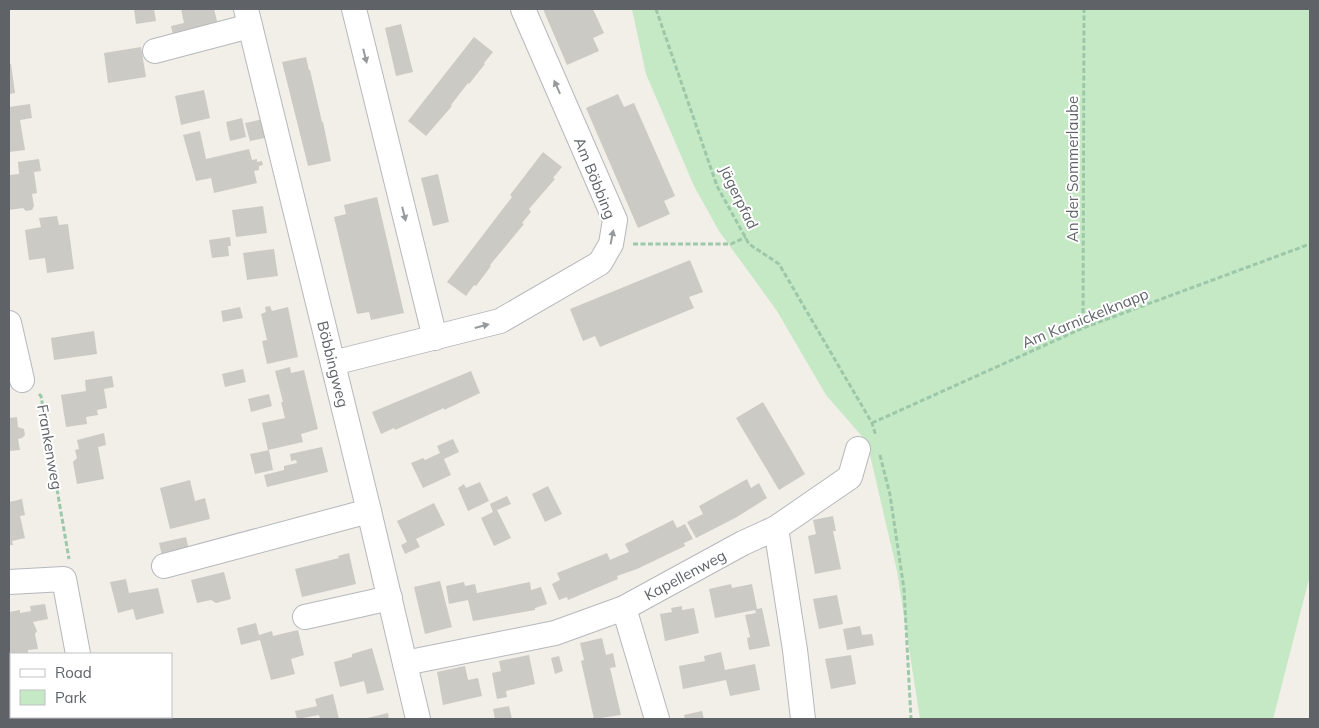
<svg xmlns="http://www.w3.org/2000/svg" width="1319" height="728" viewBox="0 0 1319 728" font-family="Mulish,sans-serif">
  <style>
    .green { fill: #c5e8c5 }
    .building { fill: #cccac5 }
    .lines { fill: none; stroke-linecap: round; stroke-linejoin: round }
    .minor-casing { stroke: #b5b8bc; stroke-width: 26 }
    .path { stroke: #9cc7a9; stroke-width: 3; stroke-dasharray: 5 2.5; stroke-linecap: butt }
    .minor { stroke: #fff; stroke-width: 24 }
    .oneway { fill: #979a9d }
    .labels { text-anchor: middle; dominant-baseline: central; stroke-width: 4; stroke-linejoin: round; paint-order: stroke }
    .street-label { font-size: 15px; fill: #5f6368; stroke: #fff }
  </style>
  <rect width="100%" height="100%" fill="#f1efe8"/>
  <g class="green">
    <polygon points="632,9 1310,9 1310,575 1273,719 920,719 897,571 867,442 826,395 777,311 719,231 694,186 646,74"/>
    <polygon points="9,707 11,707 11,717 76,717 76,719 9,719"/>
  </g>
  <g class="building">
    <polygon points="134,9 154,9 156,21 136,24"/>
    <polygon points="181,9 214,9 219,29 174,40 171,26 184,23"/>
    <polygon points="543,9 593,9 604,33 593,38 599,51 567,65"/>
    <polygon points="401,24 413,72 396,76 385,28"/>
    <polygon points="474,37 493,52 484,63 485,64 469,84 468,83 451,105 452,106 426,136 408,121"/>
    <polygon points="141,47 146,77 108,83 104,53"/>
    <polygon points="306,57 309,70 310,70 322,122 323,122 331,161 308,166 282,62"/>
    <polygon points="9,64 11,64 15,93 9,94"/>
    <polygon points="204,90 210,118 181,125 175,96"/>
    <polygon points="618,94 624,107 634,103 675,196 664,201 670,214 638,228 586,108"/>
    <polygon points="30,104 32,118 20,120 25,150 9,152 9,107"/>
    <polygon points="242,118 246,137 230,141 226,122"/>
    <polygon points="264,119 269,137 250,141 245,123"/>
    <polygon points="200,131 206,159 249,149 252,160 257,159 257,162 262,161 263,165 259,166 259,170 254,171 257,183 214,193 211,178 196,181 183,135"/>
    <polygon points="543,152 562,167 553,178 555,179 529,209 531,212 522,223 524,224 490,265 491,266 476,286 474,285 466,296 447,282 512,197 510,195"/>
    <polygon points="39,159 41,171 34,172 37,193 32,194 34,206 32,210 26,211 23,208 9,210 9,175 19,174 18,162"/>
    <polygon points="438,174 449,222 433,226 421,178"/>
    <polygon points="377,197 404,313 371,320 369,312 357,314 334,217 346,214 344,205"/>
    <polygon points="263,206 267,233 236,237 232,210"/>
    <polygon points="57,216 59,225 68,224 74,269 47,273 45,258 29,260 25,230 41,227 39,218"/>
    <polygon points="230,237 231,246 228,246 229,256 212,258 209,240"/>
    <polygon points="274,249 278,276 247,280 243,253"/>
    <polygon points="690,260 703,292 689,297 694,308 600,347 595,336 583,341 570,309"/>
    <polygon points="270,306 272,311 288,307 298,357 267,364 262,341 267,340 261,314 266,312 265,307"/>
    <polygon points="240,307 243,318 223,322 221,311"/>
    <polygon points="94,331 97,354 54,360 51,338"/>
    <polygon points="290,367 291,373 304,370 318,429 301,434 303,442 268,450 262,423 285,418 281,402 283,402 275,371"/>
    <polygon points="243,369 246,382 225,387 222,374"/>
    <polygon points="471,371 480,393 444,410 444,408 395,430 394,428 381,434 372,412"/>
    <polygon points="112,376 114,387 104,389 107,408 97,410 98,415 86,417 87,424 66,427 61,395 86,391 85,380"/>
    <polygon points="269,394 272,406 251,412 248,399"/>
    <polygon points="763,402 805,474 779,490 736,418"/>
    <polygon points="17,417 18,427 24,429 25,435 22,438 18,439 20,450 9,451 9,418"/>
    <polygon points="104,433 106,445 98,447 104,479 77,484 73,462 77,458 75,450 79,449 77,440"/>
    <polygon points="453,439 459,452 444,459 451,475 423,488 411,463 423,458 425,460 440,453 437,446"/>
    <polygon points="322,447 328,472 267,487 264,475 284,470 284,466 297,463 296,460 291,461 290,454"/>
    <polygon points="269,450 273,470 255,474 250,454"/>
    <polygon points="747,479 751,488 759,483 767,498 737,517 696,538 687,522 703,514 699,506"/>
    <polygon points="190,480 195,501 205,498 210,519 170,529 160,488"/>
    <polygon points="480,482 489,501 468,511 458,488 464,484 466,488"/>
    <polygon points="548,486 562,514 545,522 532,494"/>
    <polygon points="507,496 511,504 497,510 511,538 494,546 481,518 493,512 490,504"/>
    <polygon points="22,499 25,515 20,516 25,538 12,541 13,545 9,545 9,502"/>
    <polygon points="434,503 445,525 416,539 420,547 405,554 401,545 407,542 397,521"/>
    <polygon points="833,516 836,531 833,531 841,569 815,574 808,536 816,534 813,520"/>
    <polygon points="673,520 677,528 685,524 693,539 684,543 685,546 637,569 617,576 618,579 568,600 567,597 559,600 552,584 560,580 557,573 607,553 610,560 619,556 629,552 625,544"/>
    <polygon points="186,537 190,554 163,560 159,543"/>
    <polygon points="349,553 356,584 302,597 295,569 339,558 338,556"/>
    <polygon points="224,572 231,599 216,603 211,600 197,603 191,580"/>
    <polygon points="126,579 129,593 158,588 164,613 136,620 133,609 118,613 110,582"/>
    <polygon points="440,581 452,627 425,634 414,587"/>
    <polygon points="464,582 465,586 475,584 477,593 530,582 531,590 541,587 547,604 535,608 535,610 473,621 468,600 449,604 446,586"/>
    <polygon points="731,584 732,588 752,584 757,609 762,608 770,646 749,650 747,638 750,637 745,615 756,613 755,610 715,618 709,589"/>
    <polygon points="837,595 843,624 819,629 813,599"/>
    <polygon points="45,604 48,619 33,622 37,631 35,634 38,649 28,650 28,654 11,654 11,658 9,659 9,612 20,610 20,613 31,611 30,606"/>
    <polygon points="682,606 682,610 694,608 699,633 665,641 660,614 672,612 671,608"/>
    <polygon points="256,623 259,635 272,631 273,636 298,630 304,655 291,659 295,674 271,680 260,640 241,645 237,628"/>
    <polygon points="860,626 862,635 872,634 874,645 847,650 843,629"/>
    <polygon points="602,638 606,655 613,653 616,667 610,668 621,715 594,719 581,661 584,660 580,643"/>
    <polygon points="372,648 384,690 367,694 364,681 340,687 334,662 352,657 352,654"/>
    <polygon points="721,652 725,670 755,664 760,690 730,696 726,680 683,689 679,666 705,661 704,656"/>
    <polygon points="529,655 535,684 506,691 507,697 497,699 492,673 501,671 499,661"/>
    <polygon points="851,655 856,684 831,689 825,659"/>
    <polygon points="559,656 563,671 555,674 551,658"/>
    <polygon points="465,666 468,680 478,678 482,696 443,705 437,672"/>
    <polygon points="333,694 339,719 320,719 319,715 297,719 295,711 317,706 315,699"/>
    <polygon points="509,706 512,719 495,719 493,709"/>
    <polygon points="702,711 704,719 685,719 684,715"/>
    <polygon points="388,713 389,719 363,719"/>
  </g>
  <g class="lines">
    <g class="minor-casing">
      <g id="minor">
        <polyline points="246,9 369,511 418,719"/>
        <polyline points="354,9 435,338"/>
        <polyline points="155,51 250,26"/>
        <polyline points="9,323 22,380"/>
        <polyline points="333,363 500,321 600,263 611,244 615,220 523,9"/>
        <polyline points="776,528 795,650 803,719"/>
        <polyline points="164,566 369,511"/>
        <polyline points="9,582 64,579 78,654"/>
        <polyline points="624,608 657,719"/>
        <polyline points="305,617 390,598"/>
        <polyline points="405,663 555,633 624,608 743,543 776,528 850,477 858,449"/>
        <polyline points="93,717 94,719"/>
      </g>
    </g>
    <g class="path">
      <polyline points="656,9 717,186 749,244 779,264 872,423 876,436"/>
      <polyline points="633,244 731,244 746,237"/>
      <polyline points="1083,328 1084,9"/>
      <polyline points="39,394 41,396 69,559"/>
      <polyline points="872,423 1083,328 1310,244"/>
      <polyline points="880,455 890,495 904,589 911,719"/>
    </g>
    <use href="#minor" class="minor"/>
  </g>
  <defs><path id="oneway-solid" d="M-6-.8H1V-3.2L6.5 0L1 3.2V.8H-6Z" transform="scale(1.25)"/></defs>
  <g class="oneway">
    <use href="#oneway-solid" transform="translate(365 56) rotate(76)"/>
    <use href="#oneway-solid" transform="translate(557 87) rotate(-114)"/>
    <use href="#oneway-solid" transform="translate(404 214) rotate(76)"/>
    <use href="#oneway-solid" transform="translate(612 237) rotate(-79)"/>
    <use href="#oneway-solid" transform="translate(482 326) rotate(-15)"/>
  </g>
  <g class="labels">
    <g class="street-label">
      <text transform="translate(1072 169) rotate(-90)">An der Sommerlaube</text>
      <text transform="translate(595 178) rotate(68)">Am Böbbing</text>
      <text transform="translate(739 197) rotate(64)">Jägerpfad</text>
      <text transform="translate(1085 318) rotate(-22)">Am Karnickelknapp</text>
      <text transform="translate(333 364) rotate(76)">Böbbingweg</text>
      <text transform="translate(50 447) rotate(80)">Frankenweg</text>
      <text transform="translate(685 575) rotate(-28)">Kapellenweg</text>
    </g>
  </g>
  <rect width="1319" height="728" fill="none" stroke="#5f6368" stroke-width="20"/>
  <rect x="10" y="653" width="162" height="65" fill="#ffffff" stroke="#bfc1c3"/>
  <rect x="20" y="669" width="25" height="8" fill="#ffffff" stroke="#bfc1c3"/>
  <text x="55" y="678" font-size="15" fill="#5f6368">Road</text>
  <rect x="20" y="690" width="25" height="15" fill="#c5e8c5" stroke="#bfc1c3"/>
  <text x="55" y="703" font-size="15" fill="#5f6368">Park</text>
</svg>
